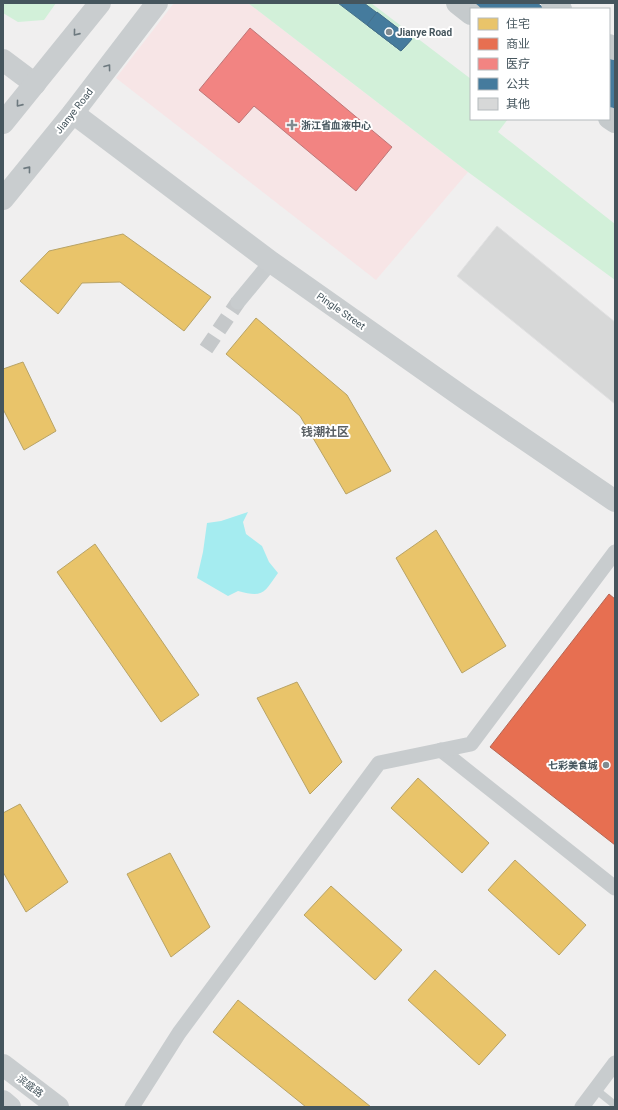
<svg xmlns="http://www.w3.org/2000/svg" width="618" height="1110" viewBox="0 0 618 1110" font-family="Roboto,'Noto Sans SC',sans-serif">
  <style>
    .medical { fill: #f7e5e6 }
    .green { fill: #d2f0d9 }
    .water { fill: #a5ecf0 }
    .homes { fill: #e9c46a; stroke: #b8a366 }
    .shops { fill: #e76f51; stroke: #b66755 }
    .health { fill: #f28482; stroke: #be7677 }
    .public { fill: #457b9d; stroke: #45708a }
    .building { fill: #d7d8d8; stroke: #e1e1e2 }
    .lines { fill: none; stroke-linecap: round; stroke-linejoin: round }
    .street-tunnel { stroke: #c5c8ca; stroke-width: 15; stroke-dasharray: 15 8; stroke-linecap: butt }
    .lane { stroke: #c8ccce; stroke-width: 8 }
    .street { stroke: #c8ccce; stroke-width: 15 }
    .secondary { stroke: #c9cdcf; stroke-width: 22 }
    .primary { stroke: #c5cacc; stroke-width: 22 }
    .oneway { stroke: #6d797f }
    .poi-dot { fill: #818b90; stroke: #fff; stroke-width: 1.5 }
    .labels { text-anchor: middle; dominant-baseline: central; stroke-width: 4; stroke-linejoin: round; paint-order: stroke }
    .poi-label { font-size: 10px; font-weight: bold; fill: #45555d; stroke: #fff; text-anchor: start }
    .street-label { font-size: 10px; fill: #45555d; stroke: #fff }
    .quarter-label { font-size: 12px; font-weight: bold; fill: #5a6064; stroke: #fff }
  </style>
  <rect width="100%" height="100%" fill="#f0efef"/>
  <polygon class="medical" points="174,3 248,3 468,172 376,280 116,78"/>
  <g class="green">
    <polygon points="3,3 56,3 44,20 18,22 3,13"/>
    <polygon points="248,3 371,3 471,79 471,119 508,119 498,132 615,224 615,280 468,172"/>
  </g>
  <path class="water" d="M248 512 243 522 246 534 262 546 269 562 278 573C264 593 263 598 238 591L228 596 197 578 203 552 207 523 221 521Z"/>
  <g class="homes">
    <polygon points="123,234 211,297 184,331 120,282 82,283 58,314 20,281 49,251"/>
    <polygon points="256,318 347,395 391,471 346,494 300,416 226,354"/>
    <polygon points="23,362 56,431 24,450 3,409 3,369"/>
    <polygon points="436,530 506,646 462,673 396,558"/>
    <polygon points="95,544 199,695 161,722 57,572"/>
    <polygon points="297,682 342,762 310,794 257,698"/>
    <polygon points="418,778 489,843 462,873 391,808"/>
    <polygon points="20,804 68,882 26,912 3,872 3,813"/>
    <polygon points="170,853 210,927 171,957 127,874"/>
    <polygon points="515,860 586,925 559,955 488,890"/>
    <polygon points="331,886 402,950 375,980 304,915"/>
    <polygon points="435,970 506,1035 479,1065 408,1000"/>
    <polygon points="238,1000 371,1107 306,1107 213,1032"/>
  </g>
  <polygon class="shops" points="609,594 615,599 615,845 490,747"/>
  <polygon class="health" points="250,28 392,147 356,191 254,106 239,123 199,90"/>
  <g class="public">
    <polygon points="338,3 364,3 412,39 401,51"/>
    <polygon points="450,3 537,3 545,9 471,9"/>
    <polygon points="377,12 412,39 401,51 367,25"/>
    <polygon points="609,57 615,61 615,128 609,119"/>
  </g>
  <polygon class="building" points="497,226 615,322 615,404 457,276"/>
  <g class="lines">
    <polyline class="street-tunnel" points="206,349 238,302"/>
    <polyline class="lane" points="595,1089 615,1105"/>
    <g class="street">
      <polyline points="238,302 271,262"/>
      <polyline points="441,750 615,888"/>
      <polyline points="132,1107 179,1033 379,763 471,744 615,552"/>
      <polyline points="582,1107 615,1063"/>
    </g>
    <g class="secondary">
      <polyline points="3,60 35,84"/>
      <polyline points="73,113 271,262 467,400 615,501"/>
      <polyline points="3,123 100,3"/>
      <polyline points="3,199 73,113 157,3"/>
      <polyline points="3,1065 58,1107"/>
      <polyline points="3,1101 10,1107"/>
    </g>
    <g class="primary">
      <polyline points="457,3 471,14"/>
      <polyline points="552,3 561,9"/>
      <polyline points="609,45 615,49"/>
      <polyline points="609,118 615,122"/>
    </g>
  </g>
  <defs><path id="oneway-chevron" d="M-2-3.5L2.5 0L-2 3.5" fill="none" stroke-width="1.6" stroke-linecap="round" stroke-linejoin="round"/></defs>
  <g class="oneway">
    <use href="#oneway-chevron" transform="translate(76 33) rotate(129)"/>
    <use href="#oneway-chevron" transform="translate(108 67) rotate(-53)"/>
    <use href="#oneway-chevron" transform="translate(19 104) rotate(129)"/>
    <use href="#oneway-chevron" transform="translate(28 169) rotate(-51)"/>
  </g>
  <g class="poi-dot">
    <circle cx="389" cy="32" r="4"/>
    <path d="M290 119h4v4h4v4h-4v4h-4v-4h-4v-4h4z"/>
    <circle cx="606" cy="765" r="4"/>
  </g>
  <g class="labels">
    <g class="poi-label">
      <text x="397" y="32">Jianye Road</text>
      <text x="301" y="125">浙江省血液中心</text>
      <text x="598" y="765" text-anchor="end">七彩美食城</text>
    </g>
    <g class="street-label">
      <text transform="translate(74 111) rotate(-52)">Jianye Road</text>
      <text transform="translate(341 311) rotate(35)">Pingle Street</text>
      <text transform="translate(30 1086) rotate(37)">滨盛路</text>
    </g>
    <g class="quarter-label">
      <text x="325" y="432">钱潮社区</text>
    </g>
  </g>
  <rect width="618" height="1110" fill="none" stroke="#45555d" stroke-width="8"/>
  <rect x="470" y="8" width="140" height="112" fill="#ffffff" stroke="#b5bbbe"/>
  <rect x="478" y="18" width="20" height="12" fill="#e9c46a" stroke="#b5bbbe"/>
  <text x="506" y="28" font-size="12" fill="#45555d">住宅</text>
  <rect x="478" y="38" width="20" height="12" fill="#e76f51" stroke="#b5bbbe"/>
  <text x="506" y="48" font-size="12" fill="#45555d">商业</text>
  <rect x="478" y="58" width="20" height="12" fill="#f28482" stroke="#b5bbbe"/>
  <text x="506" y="68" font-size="12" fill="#45555d">医疗</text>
  <rect x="478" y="78" width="20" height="12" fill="#457b9d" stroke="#b5bbbe"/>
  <text x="506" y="88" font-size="12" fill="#45555d">公共</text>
  <rect x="478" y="98" width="20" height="12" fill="#d7d8d8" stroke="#b5bbbe"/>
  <text x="506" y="108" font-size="12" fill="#45555d">其他</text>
</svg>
